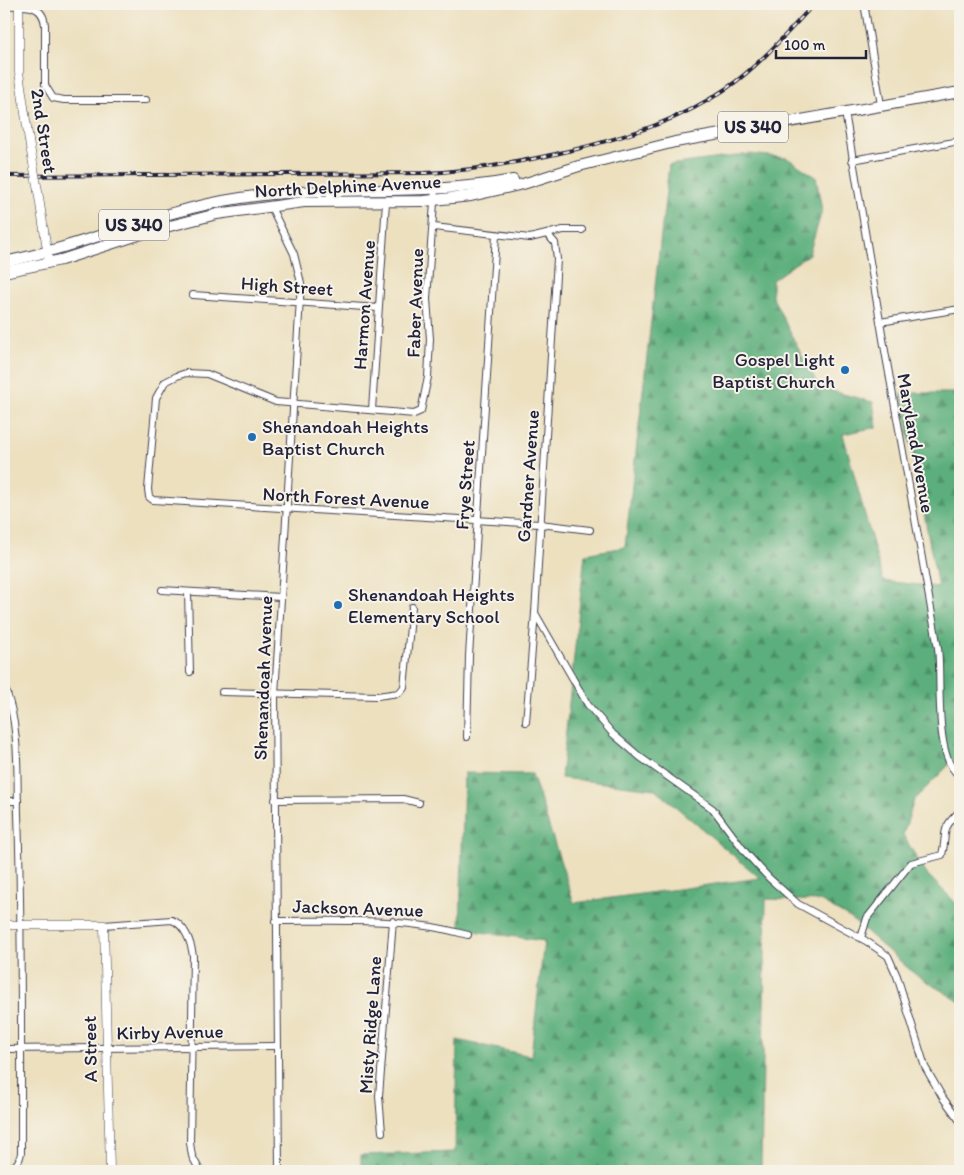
<svg xmlns="http://www.w3.org/2000/svg" width="964" height="1175" viewBox="0 0 964 1175" font-family="Itim,sans-serif">
  <style>
    .forest { fill: url(#forest-firs); stroke: #3f685c }
    .lines { fill: none; stroke-linecap: round; stroke-linejoin: round }
    .minor-casing { stroke: #403e4f; stroke-width: 8 }
    .tertiary-casing { stroke: #403e4f; stroke-width: 9 }
    .primary-casing { stroke: #403e4f; stroke-width: 12 }
    .minor { stroke: #fff; stroke-width: 6 }
    .tertiary { stroke: #fff; stroke-width: 8 }
    .primary { stroke: #fff; stroke-width: 10 }
    .rail-casing { stroke: #22223b; stroke-width: 4 }
    .rail { stroke: #f7f3e8; stroke-width: 2; stroke-dasharray: 5.5; stroke-linecap: butt }
    .tertiary-bridge-casing { stroke: #403e4f; stroke-width: 9; stroke-linecap: butt }
    .tertiary-bridge { stroke: #fff; stroke-width: 8 }
    .poi-dot { fill: #1f6fb2; stroke: #f7f3e8; stroke-width: 2 }
    .labels { text-anchor: middle; dominant-baseline: central; stroke-width: 4; stroke-linejoin: round; paint-order: stroke }
    .shield { fill: #f7f3e8; stroke: #62616f; stroke-width: 1 }
    .shield-label { font-size: 18px; font-weight: bold; fill: #22223b }
    .street-label { font-size: 19px; fill: #22223b; stroke: #f7f3e8 }
    .poi-label { font-size: 19px; fill: #22223b; stroke: #f7f3e8; text-anchor: start }
  </style>
  <defs>
    <pattern id="forest-firs" width="22" height="20" patternUnits="userSpaceOnUse" patternTransform="scale(1.25)"><rect width="22" height="20" fill="#5caf7c"/><path d="M5 1l3.5 6h-7zM16 11l3.5 6h-7z" fill="#4c8e67"/></pattern>
  </defs>
  <rect width="100%" height="100%" fill="#f7f3e8"/>
  <filter id="ink" filterUnits="userSpaceOnUse"><feTurbulence type="fractalNoise" baseFrequency=".02" numOctaves="2"/><feDisplacementMap in="SourceGraphic" scale="10" xChannelSelector="R" yChannelSelector="G"/><feConvolveMatrix kernelMatrix="1 2 1 2 8 2 1 2 1" color-interpolation-filters="sRGB"/></filter>
  <filter id="wash" filterUnits="userSpaceOnUse"><feTurbulence type="fractalNoise" baseFrequency=".0096" numOctaves="4" result="noise"/><feDisplacementMap in="SourceGraphic" scale="20" xChannelSelector="R" yChannelSelector="G"/><feGaussianBlur stdDeviation="1.12" result="paint"/><feColorMatrix in="noise" values="0 0 0 0 0 0 0 0 0 0 0 0 0 0 0 0 0 1.4 0 .05"/><feComposite in="paint" operator="in"/></filter>
  <g filter="url(#wash)">
    <rect width="100%" height="100%" fill="#ece0bf"/>
    <polygon class="forest" points="750,154 787,158 816,177 822,211 809,254 772,280 772,296 806,364 821,388 873,402 877,427 843,434 883,581 938,587 901,393 960,393 960,754 914,800 903,835 926,873 960,907 960,1002 915,974 850,918 820,901 766,899 761,1171 361,1171 361,1155 455,1152 457,1040 531,1056 544,941 460,929 464,773 532,774 574,903 760,878 655,789 561,778 585,554 625,547 669,165"/>
  </g>
  <g filter="url(#ink)">
    <g class="lines">
      <g class="minor-casing">
        <g id="minor">
          <polyline points="868,4 865,9 881,105"/>
          <path d="M4 6C22 6 43 2 45 25V85L53 98 64 100H146"/>
          <path d="M845 112 885 351 938 648C942 678 933 759 960 776"/>
          <polyline points="852,160 960,141"/>
          <polyline points="435,189 427,299 430,339 428,377 421,411 414,414 276,402 207,374 186,373 177,376 165,382 156,398 148,489 149,497 153,500 540,524 590,530"/>
          <polyline points="270,205 294,254 301,283 275,694 279,1171"/>
          <polyline points="434,227 530,238 563,230 582,230"/>
          <polyline points="193,295 378,308"/>
          <polyline points="880,322 960,309"/>
          <polyline points="372,410 386,202"/>
          <polyline points="162,590 280,597"/>
          <polyline points="188,592 190,672"/>
          <polyline points="535,613 588,705 613,734 640,757 713,809 746,853 769,878 798,904 866,941 888,956 897,976 925,1067 943,1098 960,1121"/>
          <path d="M4 686C20 722 17 776 18 814 22 927 21 1040 21 1153 19 1164 14 1168 4 1170"/>
          <polyline points="222,692 377,696 399,693 404,687 412,607"/>
          <polyline points="526,722 535,613 557,259 555,243 548,235"/>
          <polyline points="467,737 469,656 496,235"/>
          <polyline points="275,800 403,799 419,803"/>
          <polyline points="4,801 18,801"/>
          <path d="M275 921C340 921 405 917 468 935"/>
          <path d="M104 925 172 920C185 925 191 942 193 956L190 1143 192 1156 200 1171"/>
          <path d="M861 938 867 918 911 863 942 855C948 831 939 831 960 811"/>
          <polyline points="4,1049 277,1046"/>
          <polyline points="382,1132 379,1096 393,921"/>
        </g>
      </g>
      <g class="tertiary-casing">
        <g id="tertiary">
          <polyline points="19,4 19,72 29,141"/>
          <polyline points="38,191 48,256"/>
          <polyline points="4,925 104,925 110,1171"/>
        </g>
      </g>
      <g class="primary-casing">
        <g id="primary">
          <path d="M4 262C84 246 160 210 241 198 331 184 423 197 513 180"/>
          <polyline points="4,272 61,260 154,230 217,214 304,202 424,201 471,196 523,184 579,166 675,142 960,92"/>
        </g>
      </g>
      <use href="#minor" class="minor"/>
      <use href="#tertiary" class="tertiary"/>
      <use href="#primary" class="primary"/>
      <g class="rail-casing">
        <path id="rail" d="M4 176 425 173C477 171 527 161 577 149 631 135 681 120 727 88 760 65 787 33 814 4"/>
      </g>
      <use href="#rail" class="rail"/>
      <g class="tertiary-bridge-casing">
        <polyline id="tertiary-bridge" points="29,141 38,191"/>
      </g>
      <use href="#tertiary-bridge" class="tertiary-bridge"/>
    </g>
  </g>
  <g class="poi-dot">
    <circle cx="845" cy="370" r="5"/>
    <circle cx="252" cy="437" r="5"/>
    <circle cx="338" cy="605" r="5"/>
  </g>
  <g class="labels">
    <g class="shield">
      <rect x="718" y="111.5" width="70" height="31" rx="4"/>
      <rect x="99" y="209.5" width="70" height="31" rx="4"/>
    </g>
    <g class="shield-label">
      <text x="753" y="127">US 340</text>
      <text x="134" y="225">US 340</text>
    </g>
    <g class="street-label">
      <text transform="translate(44 131) rotate(81)">2nd Street</text>
      <text transform="translate(348 186) rotate(-3)">North Delphine Avenue</text>
      <text transform="translate(287 286) rotate(4)">High Street</text>
      <text transform="translate(415 303) rotate(-88)">Faber Avenue</text>
      <text transform="translate(364 305) rotate(-86)">Harmon Avenue</text>
      <text transform="translate(916 443) rotate(80)">Maryland Avenue</text>
      <text transform="translate(528 476) rotate(-86)">Gardner Avenue</text>
      <text transform="translate(465 485) rotate(-86)">Frye Street</text>
      <text transform="translate(346 498) rotate(3)">North Forest Avenue</text>
      <text transform="translate(263 678) rotate(-88)">Shenandoah Avenue</text>
      <text transform="translate(358 908) rotate(2)">Jackson Avenue</text>
      <text transform="translate(370 1025) rotate(-86)">Misty Ridge Lane</text>
      <text transform="translate(170 1032) rotate(-1)">Kirby Avenue</text>
      <text transform="translate(90 1049) rotate(-91)">A Street</text>
    </g>
    <g class="poi-label">
      <text x="835" y="359" text-anchor="end">Gospel Light<tspan x="835" dy="22">Baptist Church</tspan></text>
      <text x="262" y="426">Shenandoah Heights<tspan x="262" dy="22">Baptist Church</tspan></text>
      <text x="348" y="594">Shenandoah Heights<tspan x="348" dy="22">Elementary School</tspan></text>
    </g>
  </g>
  <rect width="964" height="1175" fill="none" stroke="#f7f3e8" stroke-width="20"/>
  <path d="M776 50v8h90v-8" fill="none" stroke="#22223b" stroke-width="2.5"/>
  <text x="784" y="50" font-size="15" fill="#22223b" stroke="#f7f3e8" stroke-width="4" paint-order="stroke">100 m</text>
</svg>
